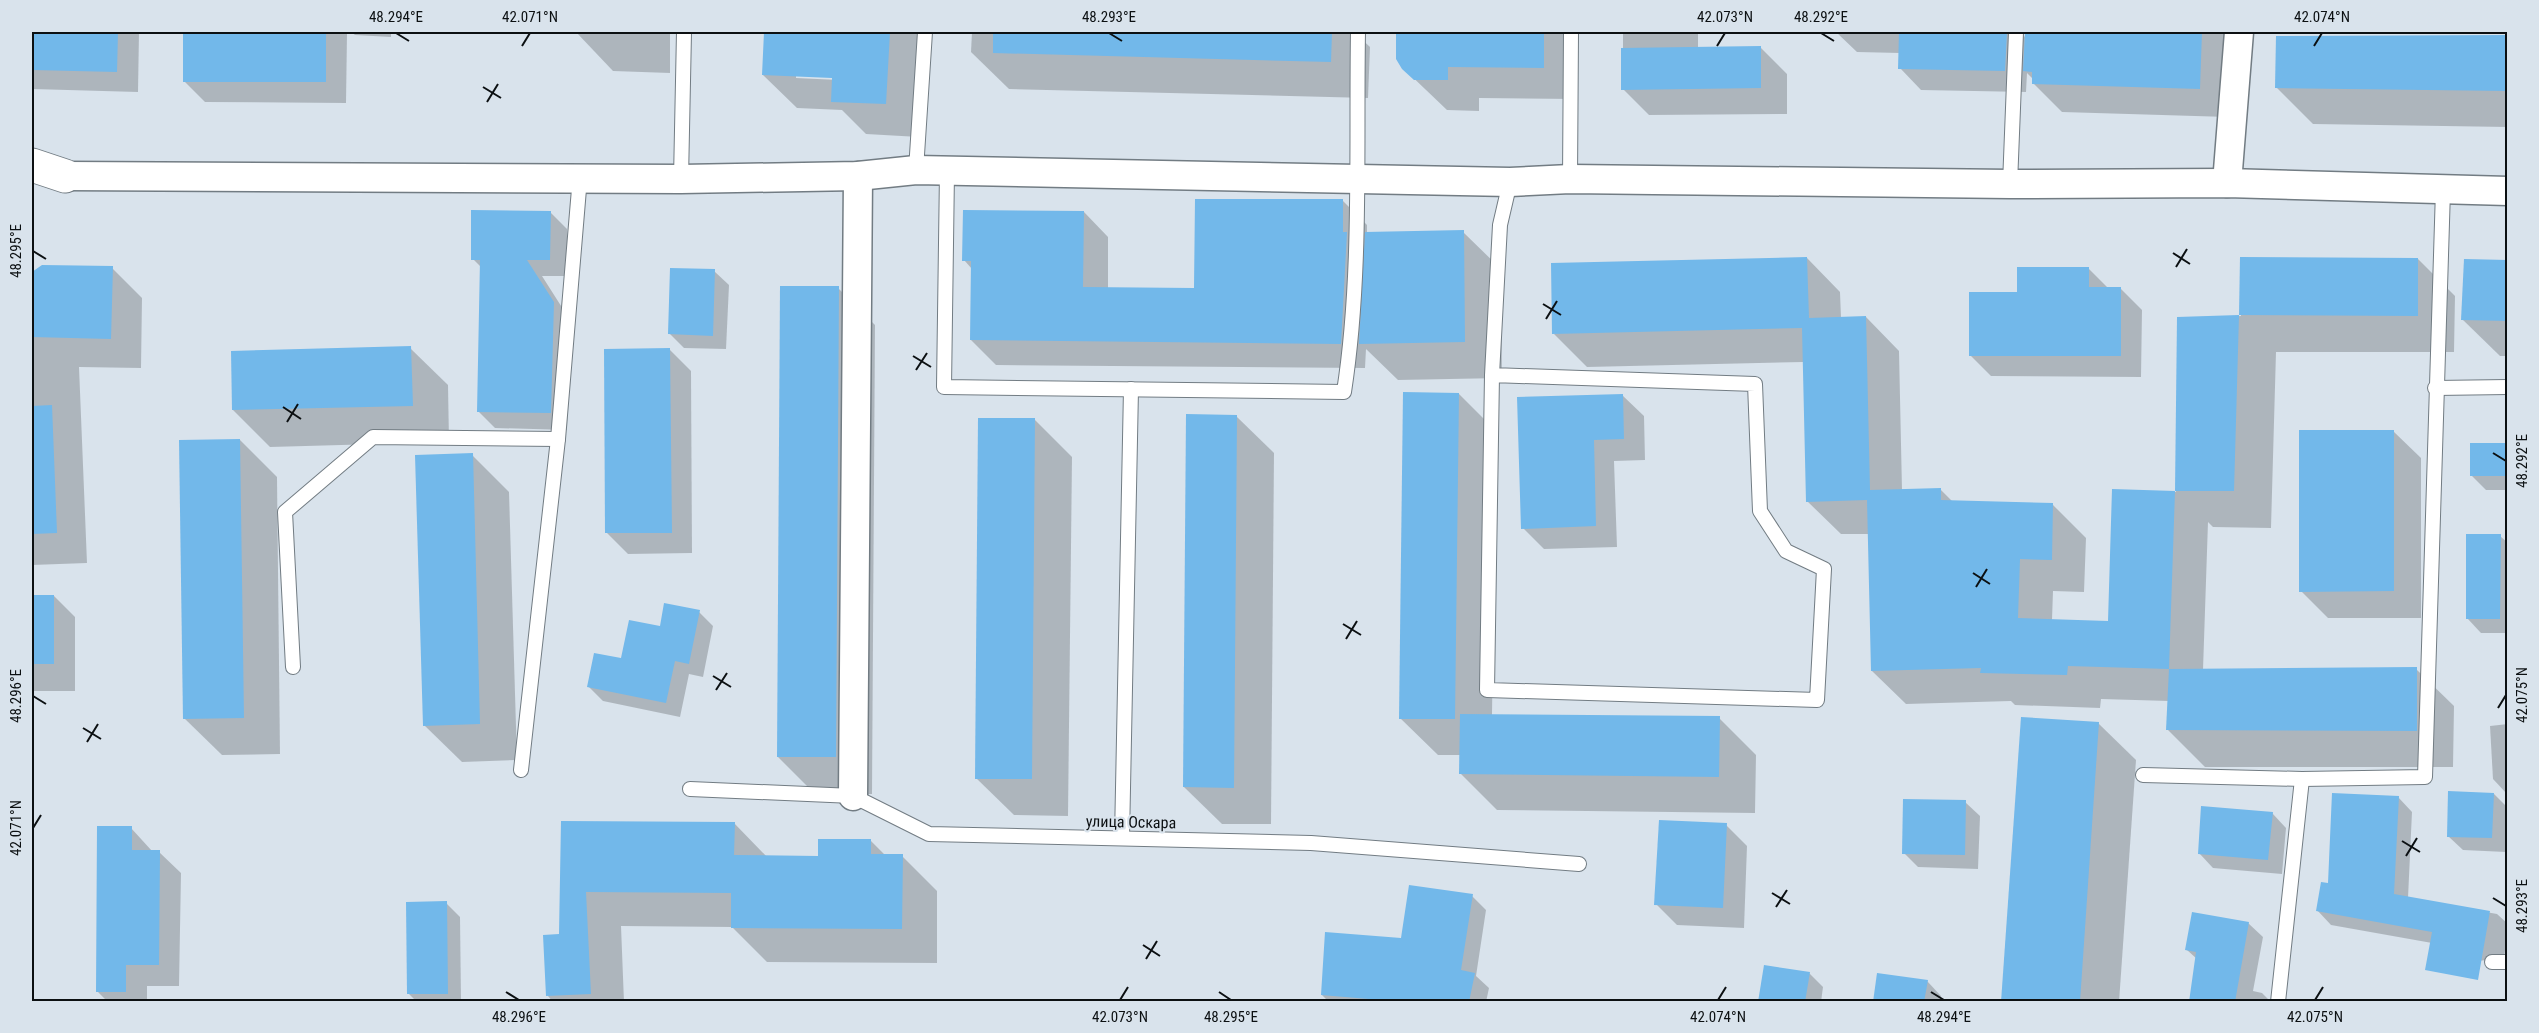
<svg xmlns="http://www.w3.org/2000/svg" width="2539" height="1033" viewBox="0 0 2539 1033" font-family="'Roboto Condensed',sans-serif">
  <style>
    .shadow { fill: #0003; fill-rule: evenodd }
    .building { fill: #72b8ea }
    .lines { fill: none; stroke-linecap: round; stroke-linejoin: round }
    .service-casing { stroke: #727c83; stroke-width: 16 }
    .minor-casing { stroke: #727c83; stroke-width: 31 }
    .tertiary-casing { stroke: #727c83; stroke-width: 35 }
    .service { stroke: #fff; stroke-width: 14 }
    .minor { stroke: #fff; stroke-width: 28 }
    .tertiary { stroke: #fff; stroke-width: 33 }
    .ticks { fill: none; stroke: #0c1012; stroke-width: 2 }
    .labels { text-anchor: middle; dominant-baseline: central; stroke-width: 4.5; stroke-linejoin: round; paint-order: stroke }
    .street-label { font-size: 16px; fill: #0c1012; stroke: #d9e3ec }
    .neatline { fill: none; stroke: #0c1012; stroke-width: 2 }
    .ticks-label { font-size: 15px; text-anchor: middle; fill: #0c1012 }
  </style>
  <rect width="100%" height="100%" fill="#d9e3ec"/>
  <g class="shadow">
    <polygon points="32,32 139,32 138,92 32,89"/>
    <polygon points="184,32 344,32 347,34 346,103 205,102 184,81"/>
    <polygon points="351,32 391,32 391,37 355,35"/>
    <polygon points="576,32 670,32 670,73 613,71"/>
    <path d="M765 32H924L919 137 866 134 842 110 797 108 763 75ZM796 75 840 77 839 80 796 78Z"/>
    <polygon points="972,32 1354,32 1370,47 1368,98 1009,89 971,52"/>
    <polygon points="1397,32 1576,32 1575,99 1479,98 1479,111 1447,110 1403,68 1397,58"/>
    <polygon points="1623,32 1698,32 1698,48 1761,48 1787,74 1787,114 1649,115 1623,89"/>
    <polygon points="1836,32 2020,32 2026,38 2026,32 2231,32 2228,117 2062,112 2033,83 2033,79 2027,73 2026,92 1921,90 1900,68 1900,53 1857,52"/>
    <polygon points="2508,37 2508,127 2313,124 2276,87"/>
    <polygon points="1342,200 1367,225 1367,233 1463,232 1501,269 1502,378 1398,380 1366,349 1365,368 996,365 971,340 972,269 964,260 1084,212 1108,237 1108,288 1196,289"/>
    <polygon points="550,212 567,229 567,276 542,276 570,320 567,430 495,428 478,411 482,268 473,259"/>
    <polygon points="1807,258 1840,292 1841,318 1866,317 1899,351 1902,490 1940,489 1953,502 2053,505 2086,538 2084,592 2053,591 2052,620 2109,622 2113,490 2176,492 2179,319 2241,316 2241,259 2418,259 2455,296 2454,352 2276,352 2271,528 2213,527 2208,522 2203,670 2416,669 2454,706 2453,767 2205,767 2168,730 2169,701 2101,699 2100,708 2015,705 2011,701 1906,704 1872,671 1869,534 1841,534 1807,501 1804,362 1587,367 1554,334"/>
    <polygon points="2508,261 2508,356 2500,356 2462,319"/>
    <polygon points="42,266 112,268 142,298 141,368 79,367 87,563 32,565 32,273"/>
    <polygon points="2088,268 2109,289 2121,289 2142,310 2141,377 1991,376 1970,355 2018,293"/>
    <polygon points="714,271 729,285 726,349 684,348 670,334"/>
    <polygon points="838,288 875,325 872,794 815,794 778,757"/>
    <polygon points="410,348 448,385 449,442 270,447 233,410"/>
    <polygon points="670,350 691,371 692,553 628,554 607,533"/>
    <polygon points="1459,394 1496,431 1492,715 1719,718 1756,755 1755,813 1497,810 1460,773 1461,755 1438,755 1400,718"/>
    <polygon points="1622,395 1644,416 1645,460 1614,461 1617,547 1544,549 1523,528"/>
    <polygon points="1236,416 1274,453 1271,824 1222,824 1184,787"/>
    <polygon points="1035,420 1072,457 1068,816 1014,815 976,778"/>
    <polygon points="2393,431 2421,458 2421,618 2328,618 2301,591"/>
    <polygon points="240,440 277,477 280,754 222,755 184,718"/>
    <polygon points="2505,444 2508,447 2508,490 2486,490 2472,476"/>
    <polygon points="472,455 509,492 517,760 462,762 424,725"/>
    <polygon points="2500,536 2508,543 2508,633 2481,633 2467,618"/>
    <polygon points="32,596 54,596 75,617 75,691 32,691"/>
    <polygon points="699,612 713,626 703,677 689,674 680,717 603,701 589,687 661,628"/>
    <polygon points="2098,723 2136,760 2119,1002 2002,1002"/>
    <polygon points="2508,724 2508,794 2507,794 2493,779 2490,726"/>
    <polygon points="2494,794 2508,808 2506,852 2463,850 2448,836"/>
    <polygon points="2398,797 2412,812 2408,898 2497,914 2508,924 2504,959 2445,963 2432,943 2331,925 2317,910 2330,885"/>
    <polygon points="1965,802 1980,816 1978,869 1918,867 1904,853"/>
    <polygon points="2272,813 2286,828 2282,874 2213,868 2199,853"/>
    <polygon points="562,822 734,823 767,857 820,857 871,841 886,856 902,856 937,891 937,963 767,962 732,927 621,926 624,1002 553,1002 548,996 561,936"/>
    <polygon points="1726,825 1747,846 1744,928 1677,925 1656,904"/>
    <polygon points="131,828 152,851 159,852 181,873 179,986 147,986 147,1002 108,1002 98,992"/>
    <polygon points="1472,896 1486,910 1476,976 1489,988 1486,1002 1329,1002 1322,995"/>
    <polygon points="446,903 460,917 461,1002 417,1002 409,994"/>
    <polygon points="2248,923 2263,937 2253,991 2262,993 2271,1002 2190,1002 2197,959 2187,950"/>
    <polygon points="1809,973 1823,987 1821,1002 1760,1002"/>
    <polygon points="1927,981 1941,996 1940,1002 1874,1002"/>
  </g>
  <g class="building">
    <polygon points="32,32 118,32 117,72 32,70"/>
    <rect x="183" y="32" width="143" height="50"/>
    <polygon points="764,32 890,32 886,104 831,102 832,78 762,75"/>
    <polygon points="993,32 1332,32 1331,62 993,53"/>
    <polygon points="1396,32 1544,32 1544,68 1448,67 1448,80 1414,80 1402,69 1396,59"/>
    <polygon points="1899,32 2007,32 2005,71 1898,69"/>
    <polygon points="2025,32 2202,32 2200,89 2032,84 2032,72 2023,71"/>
    <polygon points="2508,35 2508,91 2275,88 2276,36"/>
    <polygon points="1761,46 1761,88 1621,90 1621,48"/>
    <polygon points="1195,199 1343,199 1343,232 1347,232 1341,344 970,340 971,261 962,261 963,210 1084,211 1083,287 1194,288"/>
    <polygon points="471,210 551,211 550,260 527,260 554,302 551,413 477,412 480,260 471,260"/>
    <polygon points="1464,230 1465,342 1359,344 1365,232"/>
    <polygon points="1807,257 1809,318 1866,316 1870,490 1941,488 1941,500 2053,503 2052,560 2020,559 2018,618 2108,621 2112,489 2175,491 2169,669 2068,666 2067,675 1980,673 1981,668 1871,671 1867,500 1806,502 1802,328 1552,334 1551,263"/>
    <polygon points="2240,257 2418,258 2418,316 2239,315"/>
    <polygon points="2464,259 2508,260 2508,321 2461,320"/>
    <polygon points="42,265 113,266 111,339 32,337 32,272"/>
    <polygon points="2017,267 2089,267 2089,287 2121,287 2121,356 1969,356 1969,292 2017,292"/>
    <polygon points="670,268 715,269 713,336 668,334"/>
    <polygon points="780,286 839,286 836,757 777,757"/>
    <polygon points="2239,315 2234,491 2175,491 2177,317"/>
    <polygon points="411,346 413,406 232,410 231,351"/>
    <polygon points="670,348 672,533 605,533 604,349"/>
    <polygon points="1403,392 1459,393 1455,719 1399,719"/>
    <polygon points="1623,394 1624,439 1594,440 1596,526 1521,529 1517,397"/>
    <polygon points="52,405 57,533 32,534 32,406"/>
    <polygon points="1186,414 1237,415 1234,788 1183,787"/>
    <polygon points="978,418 1035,418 1032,779 975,779"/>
    <polygon points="2299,430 2394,430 2394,591 2299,592"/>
    <polygon points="240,439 244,718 183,719 179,440"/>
    <rect x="2470" y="443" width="36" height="33"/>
    <polygon points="473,453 480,724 423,726 415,455"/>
    <polygon points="2466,534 2501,534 2500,619 2466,619"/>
    <rect x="32" y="595" width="22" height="69"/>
    <polygon points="664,603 700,610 689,664 675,661 666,703 587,687 594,653 621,658 629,620 660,626"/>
    <polygon points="2417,667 2417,731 2166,730 2169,669"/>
    <polygon points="1460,714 1720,716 1719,777 1459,774"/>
    <polygon points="2021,717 2099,722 2080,1002 2001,1002"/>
    <polygon points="2448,791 2494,793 2492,838 2447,837"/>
    <polygon points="2332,793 2399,796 2394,894 2490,911 2478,980 2425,970 2432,932 2316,911 2321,882 2328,883"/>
    <polygon points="1903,799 1966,800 1965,855 1902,854"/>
    <polygon points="2201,806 2273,812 2268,860 2198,854"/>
    <polygon points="1659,820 1727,823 1723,908 1654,905"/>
    <polygon points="561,821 735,822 734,855 818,856 818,839 871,839 871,854 903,854 902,929 731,928 731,893 586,892 591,994 546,996 543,935 559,934"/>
    <polygon points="97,826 132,826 132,850 160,850 159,965 126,965 126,992 96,992"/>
    <polygon points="1409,885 1473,894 1461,970 1475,973 1469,1002 1405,1002 1321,995 1325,932 1401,938"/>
    <polygon points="447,901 448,994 407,994 406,902"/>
    <polygon points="2192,912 2249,922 2235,1002 2189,1002 2196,952 2185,950"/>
    <polygon points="1764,965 1810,972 1805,1002 1758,1002"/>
    <polygon points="1877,973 1928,980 1924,1002 1873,1002"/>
  </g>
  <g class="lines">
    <g class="service-casing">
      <g id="service">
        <polyline points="916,170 925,32"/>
        <path d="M947 172 944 387 1344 392C1362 275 1356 150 1358 32"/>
        <polyline points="681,179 684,32"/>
        <polyline points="1570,179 1571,32"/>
        <polyline points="2010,184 2016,32"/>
        <polyline points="1492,375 1755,384 1760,511 1786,551 1824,569 1817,700 1487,690 1492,375 1500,225 1510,182"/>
        <polyline points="2435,388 2508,387"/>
        <polyline points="293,667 285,512 373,437 558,439"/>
        <polyline points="521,770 558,439 580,177"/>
        <polyline points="2143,775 2302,779 2425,777 2443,190"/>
        <polyline points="690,789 853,796 929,834 1311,843 1579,864"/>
        <polyline points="1122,838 1131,389"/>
        <polyline points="2492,962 2508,962"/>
        <polyline points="2278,1002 2302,779"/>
      </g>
    </g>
    <g class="minor-casing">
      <g id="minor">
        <polyline points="65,176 681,179 858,176 916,170 1510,182 1570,179 2010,184 2227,183 2508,191"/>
        <polyline points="2227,183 2239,32"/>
        <polyline points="853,796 858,176"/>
      </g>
    </g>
    <g class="tertiary-casing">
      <polyline id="tertiary" points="32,165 65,176"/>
    </g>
    <use href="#service" class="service"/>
    <use href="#minor" class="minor"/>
    <use href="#tertiary" class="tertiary"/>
  </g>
  <path class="ticks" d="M396 33 409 41M1109 33 1122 41M1821 33 1834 41M522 46 530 33M1717 46 1725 33M2314 46 2322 33M483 87 501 98M487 102 498 84M33 251 46 259M2173 253 2190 264M2176 267 2187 249M1543 304 1561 315M1546 319 1557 301M913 356 931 367M916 370 927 353M283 407 301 419M287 422 298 404M2493 453 2506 461M1973 573 1990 584M1976 587 1987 569M1343 624 1361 635M1346 639 1357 621M713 676 731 687M716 690 727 673M33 696 46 704M2498 708 2506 695M83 728 101 739M87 742 98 724M33 828 41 815M2402 841 2420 852M2406 856 2417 838M1772 893 1790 904M2493 898 2506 906M1776 907 1787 890M1143 945 1160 956M1146 959 1157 941M506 992 519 1000M1219 992 1231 1000M1931 992 1944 1000M1120 1000 1128 987M1718 1000 1726 987M2315 1000 2323 987"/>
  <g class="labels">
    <g class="street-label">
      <text transform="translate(1131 822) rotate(1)">улица Оскара</text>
    </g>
  </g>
  <rect width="2539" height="1033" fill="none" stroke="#d9e3ec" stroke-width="66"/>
  <rect x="33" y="33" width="2473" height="967" class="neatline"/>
  <g class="ticks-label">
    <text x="396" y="22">48.294°E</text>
    <text x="530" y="22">42.071°N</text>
    <text x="1109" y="22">48.293°E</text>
    <text x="1725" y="22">42.073°N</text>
    <text x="1821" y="22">48.292°E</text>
    <text x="2322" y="22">42.074°N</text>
    <text transform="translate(16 251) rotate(-90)" y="5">48.295°E</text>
    <text transform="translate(2522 461) rotate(-90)" y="5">48.292°E</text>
    <text transform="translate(2522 695) rotate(-90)" y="5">42.075°N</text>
    <text transform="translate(16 696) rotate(-90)" y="5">48.296°E</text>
    <text transform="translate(16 828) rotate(-90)" y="5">42.071°N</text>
    <text transform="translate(2522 906) rotate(-90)" y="5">48.293°E</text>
    <text x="519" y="1022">48.296°E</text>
    <text x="1120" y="1022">42.073°N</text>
    <text x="1231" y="1022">48.295°E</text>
    <text x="1718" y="1022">42.074°N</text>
    <text x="1944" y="1022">48.294°E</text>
    <text x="2315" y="1022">42.075°N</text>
  </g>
</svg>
